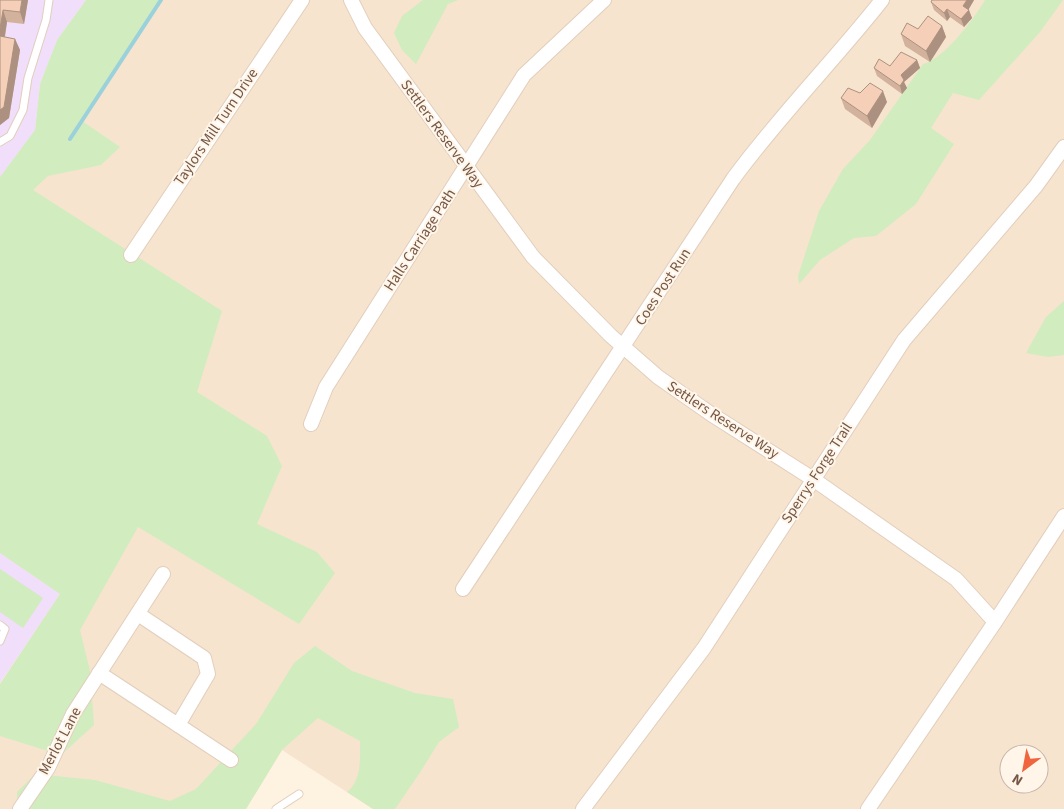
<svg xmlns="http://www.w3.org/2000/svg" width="1064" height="809" viewBox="0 0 1064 809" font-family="'Source Sans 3',sans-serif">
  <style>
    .residential { fill: #f6e4cf; fill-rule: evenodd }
    .education { fill: #f0defa }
    .green { fill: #d1ecbf }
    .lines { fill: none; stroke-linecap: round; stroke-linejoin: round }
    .stream { stroke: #9ad1db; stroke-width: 4 }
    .service-casing { stroke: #e2cebc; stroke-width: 9 }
    .minor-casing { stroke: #e2cebc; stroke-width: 16 }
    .service { stroke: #fff; stroke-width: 7 }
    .minor { stroke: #fff; stroke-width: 14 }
    .wall { fill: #d3b29d }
    .shaded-wall { fill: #ac9180 }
    .building { fill: #f5cfb7; stroke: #ac9180 }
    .labels { text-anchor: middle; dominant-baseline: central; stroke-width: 4; stroke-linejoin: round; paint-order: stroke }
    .street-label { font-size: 15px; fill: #765746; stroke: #fff6e9 }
  </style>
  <rect width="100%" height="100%" fill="#fef2e1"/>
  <path class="residential" d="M162 0H1064V809H373L282 750 246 809H0V684L60 594 0 553V177L35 130 70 139ZM1009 754H1039V784H1009Z"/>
  <g class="education">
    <polygon points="0,0 86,0 57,40 40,84 35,130 0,177"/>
    <polygon points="0,553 60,594 0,683"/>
  </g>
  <g class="green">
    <polygon points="86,0 161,0 82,121 120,147 101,165 48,176 33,190 222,311 197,392 267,436 282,466 257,524 317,552 335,573 299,624 138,527 80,630 90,671 94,725 61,755 0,736 0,684 60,594 0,553 0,177 35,130 40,84 57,40"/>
    <polygon points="423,0 458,0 448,4 416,64 402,50 394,33 402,16"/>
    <path d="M985 0H1063L1040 32 979 100 953 93 931 128 954 144 916 204 876 236 854 238 820 260 799 284 798 276 819 211 843 169 870 140 923 64C944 59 974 19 985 0Z"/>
    <polygon points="1064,301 1064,355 1048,357 1026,353 1046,317"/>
    <polygon points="0,569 43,598 23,628 0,612"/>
    <path d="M315 646 352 671 415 693 453 699 459 727 439 742 421 771 395 809H373L347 792C362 780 360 759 360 741L318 718 282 750 246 809H18L17 792 35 774 95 780 170 801 196 789 256 724 294 663Z"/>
  </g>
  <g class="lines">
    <polyline class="stream" points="70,139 161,0"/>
    <g class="service-casing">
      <g id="service">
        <polyline points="0,142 10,136 23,110 28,78 46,20 49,0"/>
        <polyline points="0,625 5,629 0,641"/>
        <polyline points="276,809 299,794"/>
      </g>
    </g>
    <g class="minor-casing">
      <g id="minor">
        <polyline points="351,0 365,28 533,257 611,336 658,377 711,414 813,479 956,579 995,622"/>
        <polyline points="131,255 302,0"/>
        <polyline points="311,424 326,387 524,75 604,0"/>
        <path d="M463 589 733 179C779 116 834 61 882 0"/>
        <polyline points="99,673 178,725 208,674 204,658 138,614"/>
        <polyline points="178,725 231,760"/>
        <polyline points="20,809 48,768 73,714 163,574"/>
        <polyline points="583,809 704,648 904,340 1036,186 1064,147"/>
        <polyline points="868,809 995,622 1064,516"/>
      </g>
    </g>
    <use href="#service" class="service"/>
    <use href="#minor" class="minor"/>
  </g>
  <g class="wall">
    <polygon points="0,0 28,0 24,24 7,22 5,37 15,39 20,50 9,118 0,125"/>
    <polygon points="974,0 968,10 972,18 964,27 950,17 947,21 934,10 931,2"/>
    <polygon points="942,26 946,37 930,62 905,46 901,34 918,29"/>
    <polygon points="917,60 920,68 904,82 907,88 902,94 877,76 874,68 890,66"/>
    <polygon points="860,93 887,102 872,128 845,109 841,98"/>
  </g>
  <g class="shaded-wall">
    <polygon points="22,0 28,0 24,24 20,12"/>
    <polygon points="967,0 974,0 966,14 963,6"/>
    <polygon points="947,9 950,17 947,21 944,13"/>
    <polygon points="3,10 7,22 3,47 0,38 0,29"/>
    <polygon points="969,10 972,18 964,27 961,19"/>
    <polygon points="942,26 946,37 930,62 926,51"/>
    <polygon points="15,39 20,50 9,118 0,125 0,110"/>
    <polygon points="917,60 920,68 904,82 907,88 902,94 900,86 901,75"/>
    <polygon points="883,91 887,102 872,128 867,116"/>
  </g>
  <g class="building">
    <polygon points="0,0 22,0 20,12 3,10 0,29"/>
    <polygon points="932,0 967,0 963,6 969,10 961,19 947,9 944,13 931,2"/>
    <polygon points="928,16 942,26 926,51 901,34 907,23 918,29"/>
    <polygon points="0,36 15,39 4,107 0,110"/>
    <polygon points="901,52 917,60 901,75 904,80 900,86 874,68 879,59 890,66"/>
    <polygon points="870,83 883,91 867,116 841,98 848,88 860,93"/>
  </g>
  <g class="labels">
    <g class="street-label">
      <text transform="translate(216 127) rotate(-56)">Taylors Mill Turn Drive</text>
      <text transform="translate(442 134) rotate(54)">Settlers Reserve Way</text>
      <text transform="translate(420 240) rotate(-57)">Halls Carriage Path</text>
      <text transform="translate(663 287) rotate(-57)">Coes Post Run</text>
      <text transform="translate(723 420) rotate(33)">Settlers Reserve Way</text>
      <text transform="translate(817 473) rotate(-57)">Sperrys Forge Trail</text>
      <text transform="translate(60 741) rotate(-62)">Merlot Lane</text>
    </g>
  </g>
  <g transform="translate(1024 769) rotate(212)"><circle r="24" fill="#fff6e9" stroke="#c8b6a8"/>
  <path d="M0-4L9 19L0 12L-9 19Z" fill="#f0653e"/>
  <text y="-8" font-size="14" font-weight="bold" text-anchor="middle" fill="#765746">N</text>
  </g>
</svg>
